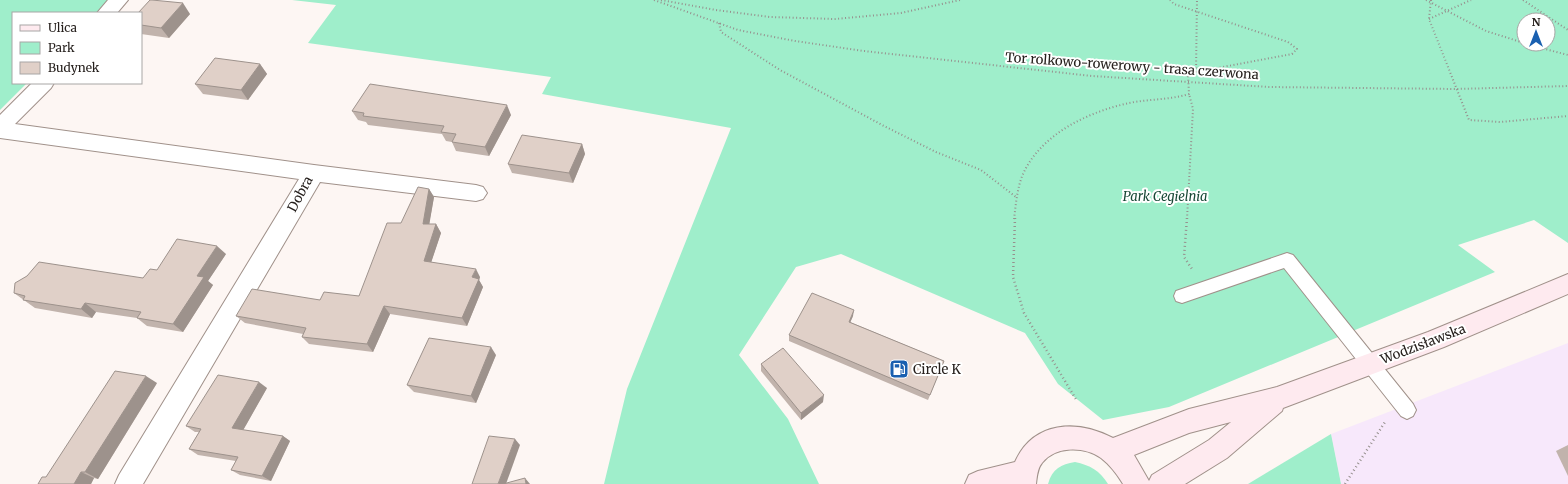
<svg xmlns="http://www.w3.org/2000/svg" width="1568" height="484" viewBox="0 0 1568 484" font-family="Merriweather,serif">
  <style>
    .commercial { fill: #f7e8fb }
    .green { fill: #9feecb; fill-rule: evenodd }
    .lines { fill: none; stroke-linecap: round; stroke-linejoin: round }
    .lane-casing { stroke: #a0918a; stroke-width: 2 }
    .street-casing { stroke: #a0918a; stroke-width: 2 }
    .secondary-casing { stroke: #a0918a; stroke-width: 2 }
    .path-far1 { stroke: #96908d; stroke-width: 2; stroke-dasharray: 1 2.5; stroke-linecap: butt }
    .path { stroke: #96908d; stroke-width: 2.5; stroke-dasharray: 1 3; stroke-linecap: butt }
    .lane { fill: #fff; fill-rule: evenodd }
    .street { fill: #fff; fill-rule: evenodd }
    .secondary { fill: #feeaef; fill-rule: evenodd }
    .wall { fill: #c1b3ac }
    .shaded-wall { fill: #9d928c }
    .building { fill: #e0d0c8; stroke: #9d928c }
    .labels { text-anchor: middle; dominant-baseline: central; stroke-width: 4; stroke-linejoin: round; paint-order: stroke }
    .street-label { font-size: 13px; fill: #26201d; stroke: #fff }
    .park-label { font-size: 13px; font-style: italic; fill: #194937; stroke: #fff }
    .poi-label { font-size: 13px; fill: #26201d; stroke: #fff; text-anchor: start }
  </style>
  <rect width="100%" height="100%" fill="#fdf6f3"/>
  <polygon class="commercial" points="1568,343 1568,484 1341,484 1331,434"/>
  <g class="green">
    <polygon points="0,0 108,0 96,13 13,13 13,83 27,83 0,110"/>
    <path d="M292 0H1568V243L1534 220 1458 245 1495 272 1169 407 1103 420 1058 384 1025 333 841 254 796 267 739 355 788 419 819 484H604L627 389 731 128 542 94 551 77 308 43 336 5ZM1524 20H1548V44H1524Z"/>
    <polygon points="1331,434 1341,484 1248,484"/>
    <path d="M1075 462C1090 465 1100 471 1108 484H1048C1052 469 1061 464 1075 462Z"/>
  </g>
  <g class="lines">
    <g class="lane-casing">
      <polygon id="lane" points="1287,253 1293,255 1413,404 1416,410 1413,416 1407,419 1401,416 1284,268 1182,303 1176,301 1174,296 1176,291"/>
    </g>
    <g class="street-casing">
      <g id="street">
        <polygon points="108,0 128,0 117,13 97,13"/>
        <polygon points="32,83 54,83 51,88 15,124 314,165 476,185 483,187 487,193 483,199 476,201 320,182 143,484 115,484 119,475 299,179 0,138 0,115"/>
      </g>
    </g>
    <g class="secondary-casing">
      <path id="secondary" d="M1568 274V294L1444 347 1283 408 1282 411 1227 458 1185 484H1123C1117 474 1110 465 1101 458 1084 446 1055 446 1042 463 1037 469 1037 477 1036 484H965L969 475 978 471 1015 462C1033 421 1077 419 1113 438L1189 409 1277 387 1428 332ZM1231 422 1209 440 1152 475 1149 481 1134 455 1189 433Z"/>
    </g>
    <g class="path-far1">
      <polyline points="654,0 738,30 795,41 864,51 1092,76 1269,87 1456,89 1568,86"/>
      <polyline points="661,0 716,10 770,17 835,19 901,13 960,0"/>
      <polyline points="1426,0 1486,31 1524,43"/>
      <polyline points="1431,0 1429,19 1469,120 1500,122 1568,116"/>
      <polyline points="1523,0 1568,30"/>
      <polyline points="1429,19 1471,0"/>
      <polyline points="719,23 721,32 780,70 884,126 936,152 981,170 1016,197"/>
      <polyline points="1526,44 1568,55"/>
      <polyline points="1196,72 1197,0"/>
      <path d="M1014 219C1016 204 1017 188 1023 174 1041 134 1088 112 1129 103 1149 99 1169 100 1189 94L1188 75 1196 72 1292 54 1297 49 1288 42 1174 4 1170 0"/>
      <polyline points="1187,219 1193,109 1189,94"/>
    </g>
    <g class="path">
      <polyline points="1015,218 1013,277 1024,313 1077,401"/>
      <polyline points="1187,218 1184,257 1192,269"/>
      <polyline points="1345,484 1385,422"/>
    </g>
    <use href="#lane" class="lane"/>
    <use href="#street" class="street"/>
    <use href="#secondary" class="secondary"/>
  </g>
  <g class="wall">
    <polygon points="141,13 190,14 169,38 141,34"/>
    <polygon points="260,64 267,74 248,100 203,94 195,84"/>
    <polygon points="352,111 511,115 489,156 456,151 452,142 446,141 442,134 368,125 366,122 358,120"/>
    <polygon points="582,144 585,154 573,183 512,173 508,164"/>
    <polygon points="429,189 434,197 429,224 436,224 441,233 431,262 480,277 479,280 483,287 467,326 390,314 373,352 309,344 302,337 303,334 245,323 236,316 320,300 359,296"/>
    <polygon points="226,254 208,281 213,285 183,332 147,326 137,318 96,312 92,318 35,308 14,293 143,278 157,270"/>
    <polygon points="853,316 850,322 944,361 928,400 789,341 789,335"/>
    <polygon points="496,355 476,403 414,392 407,385"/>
    <polygon points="761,364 823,402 801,420 761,371"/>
    <polygon points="157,383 98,479 94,478 91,484 38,484"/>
    <polygon points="267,388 243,430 283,436 290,441 271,481 240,475 231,470 236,461 198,455 189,449 199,432 195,432 186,426"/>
    <polygon points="1568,445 1568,476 1556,451"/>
  </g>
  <g class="shaded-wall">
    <polygon points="183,3 190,14 169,38 161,28"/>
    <polygon points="260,64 267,74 248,100 241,90"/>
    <polygon points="507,105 511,115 489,156 485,147"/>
    <polygon points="582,144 585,154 573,183 569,173"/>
    <polygon points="429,189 434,197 428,232 423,224"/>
    <polygon points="436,224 441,233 429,269 424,261"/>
    <polygon points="217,246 226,254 208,281 213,285 183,332 173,324 197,276"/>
    <polygon points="476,269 480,277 479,280 483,287 467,326 462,318 472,277"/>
    <polygon points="85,303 96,312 92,318 81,309"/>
    <polygon points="384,306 390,314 373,352 367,344"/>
    <polygon points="854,310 853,316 848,328 849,322"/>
    <polygon points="491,347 496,355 476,403 471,396"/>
    <polygon points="146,376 157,383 98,479 85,472"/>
    <polygon points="259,382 267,388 241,434 232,428"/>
    <polygon points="824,395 823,402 801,420 801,413"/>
    <polygon points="283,436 290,441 271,481 262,476"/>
    <polygon points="515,439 520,445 506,484 498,484"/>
    <polygon points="81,472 94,478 91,484 74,484"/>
    <polygon points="525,478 530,484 526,484"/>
  </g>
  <g class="building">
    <polygon points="150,0 152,0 183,3 161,28 141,25 141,13 138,13"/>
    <polygon points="215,58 260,64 241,90 195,84"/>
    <polygon points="370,84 507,105 485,147 452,142 456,134 441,132 444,126 363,116 364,113 352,111"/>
    <polygon points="522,135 582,144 569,173 508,164"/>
    <polygon points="418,187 429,189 423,224 436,224 424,261 476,269 472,277 479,279 462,318 384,306 367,344 302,337 306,328 236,316 252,289 320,300 324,292 359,296 387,223 401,223"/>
    <polygon points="177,239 217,246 197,276 204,277 173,324 137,318 141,312 85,303 81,309 23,300 25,296 14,293 15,283 27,276 39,262 143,278 150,269 157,270"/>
    <polygon points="812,293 854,310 849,322 944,361 930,395 789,335"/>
    <polygon points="429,338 491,347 471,396 407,385"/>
    <polygon points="783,348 824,395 801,413 761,364"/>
    <polygon points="115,371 146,376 85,472 81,472 74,484 38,484 42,477 46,477"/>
    <polygon points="218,375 259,382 232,428 283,436 262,476 231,470 238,457 189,449 201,429 186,426"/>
    <polygon points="489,436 515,439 498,484 472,484"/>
    <polygon points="525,478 526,484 503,484"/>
  </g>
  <defs>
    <g id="fuel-square" transform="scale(1)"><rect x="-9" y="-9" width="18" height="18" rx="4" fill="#1a60b0" stroke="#fff"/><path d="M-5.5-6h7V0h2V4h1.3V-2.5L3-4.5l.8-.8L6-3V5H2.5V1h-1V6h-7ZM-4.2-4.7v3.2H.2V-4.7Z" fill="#fff"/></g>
  </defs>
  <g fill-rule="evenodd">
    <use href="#fuel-square" x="899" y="369"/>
  </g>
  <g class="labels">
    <g class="street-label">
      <text transform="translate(1132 66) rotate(4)">Tor rolkowo-rowerowy - trasa czerwona</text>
      <text transform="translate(300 194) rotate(-62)">Dobra</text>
      <text transform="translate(1423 344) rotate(-21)">Wodzisławska</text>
    </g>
    <g class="park-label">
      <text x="1165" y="196">Park Cegielnia</text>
    </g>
    <g class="poi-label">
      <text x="913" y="369">Circle K</text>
    </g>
  </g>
  <rect x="12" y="12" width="130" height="72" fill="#ffffff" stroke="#a8a6a5"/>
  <rect x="20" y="25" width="20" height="6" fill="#feeaef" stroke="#a8a6a5"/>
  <text x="48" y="32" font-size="12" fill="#26201d">Ulica</text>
  <rect x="20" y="42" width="20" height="12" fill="#9feecb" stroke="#a8a6a5"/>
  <text x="48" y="52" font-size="12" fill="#26201d">Park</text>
  <rect x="20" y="62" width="20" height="12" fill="#e0d0c8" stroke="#a8a6a5"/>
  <text x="48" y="72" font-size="12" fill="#26201d">Budynek</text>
  <g transform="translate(1536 32)"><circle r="19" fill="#ffffff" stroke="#a8a6a5"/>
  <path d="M0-3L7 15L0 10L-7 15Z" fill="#1a60b0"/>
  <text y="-6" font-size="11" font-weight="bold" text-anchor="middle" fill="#26201d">N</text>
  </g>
</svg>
